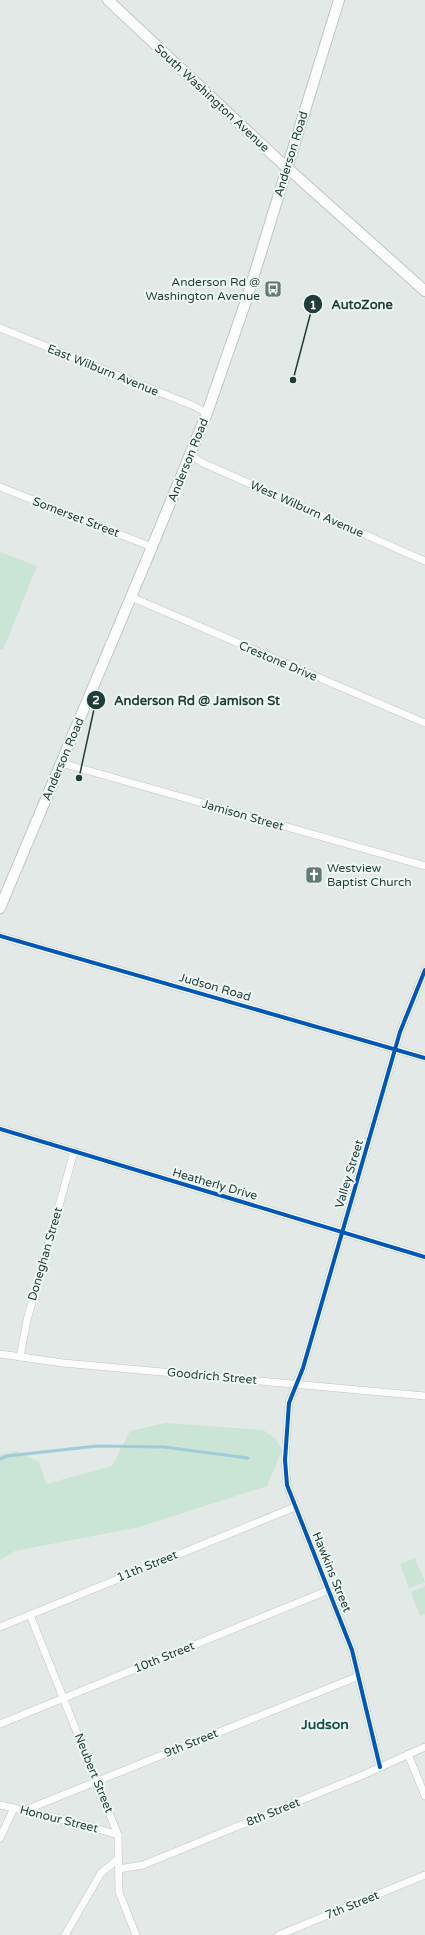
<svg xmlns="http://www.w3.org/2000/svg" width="425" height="1935" viewBox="0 0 425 1935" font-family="'Varela Round',sans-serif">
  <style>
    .green { fill: #cae4d5 }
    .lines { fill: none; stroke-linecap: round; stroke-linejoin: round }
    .stream { stroke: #a0ccda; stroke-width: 3 }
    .minor-casing { stroke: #bfc6c4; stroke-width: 8 }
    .secondary-casing { stroke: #bec6c4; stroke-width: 12 }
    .minor { stroke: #fbfcfb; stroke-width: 7 }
    .secondary { stroke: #fbfcfb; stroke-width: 10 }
    .cycleway-casing { stroke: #f0f8f5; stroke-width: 6 }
    .cycleway { stroke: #0057b8; stroke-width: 4 }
    .labels { text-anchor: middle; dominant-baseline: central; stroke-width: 4; stroke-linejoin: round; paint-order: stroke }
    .street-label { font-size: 12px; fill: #1f3d39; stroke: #f0f8f5 }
    .poi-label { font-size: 12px; fill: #1f3d39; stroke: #f0f8f5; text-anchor: end }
    .quarter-label { font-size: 14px; font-weight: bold; fill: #1a504a; stroke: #f0f8f5 }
    .leader { fill: none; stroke: #1f3d39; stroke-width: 1.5 }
    .callout-dot { fill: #1f3d39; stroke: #f0f8f5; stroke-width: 1.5 }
    .mark-label { font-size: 12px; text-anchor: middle; font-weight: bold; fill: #fff }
    .callout-label { font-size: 13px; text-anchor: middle; font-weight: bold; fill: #1f3d39; stroke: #f0f8f5; stroke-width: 4; stroke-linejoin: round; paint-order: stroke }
  </style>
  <rect width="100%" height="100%" fill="#e2e9e7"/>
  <g class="green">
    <polygon points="0,552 37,566 3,650 0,649"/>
    <polygon points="166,1423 263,1430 275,1438 282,1450 267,1486 139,1527 15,1551 0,1560 0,1455 16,1451 39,1462 46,1484 112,1466 130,1431"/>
    <polygon points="415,1558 425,1582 409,1588 400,1564"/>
    <polygon points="425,1586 425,1614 420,1616 411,1592"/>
  </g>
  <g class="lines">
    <polyline class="stream" points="0,1459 7,1456 97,1446 164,1447 248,1458"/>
    <g class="minor-casing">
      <g id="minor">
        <polyline points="0,328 194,406 207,413"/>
        <polyline points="190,455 203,463 425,561"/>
        <polyline points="0,487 152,547"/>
        <polyline points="131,597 425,723"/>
        <polyline points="61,763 425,866"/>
        <polyline points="0,936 425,1058"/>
        <polyline points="0,1129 425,1257"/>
        <polyline points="0,1354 63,1363 425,1396"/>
        <polyline points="20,1357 27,1320 74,1152"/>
        <polyline points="30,1615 118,1835 119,1892 136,1935"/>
        <polyline points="0,1627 295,1507"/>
        <polyline points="0,1724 329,1590"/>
        <polyline points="408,1754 425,1796"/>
        <polyline points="380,1767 352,1650 287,1485 285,1460 289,1403 303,1368 400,1032 425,970"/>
        <polyline points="0,1805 82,1824 118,1835"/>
        <polyline points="23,1811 359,1676"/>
        <polyline points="0,1838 14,1808"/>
        <polyline points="119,1869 143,1865 363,1775 425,1747"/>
        <polyline points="65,1935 101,1873 118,1859"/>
        <polyline points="279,1935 425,1875"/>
      </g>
    </g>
    <g class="secondary-casing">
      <g id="secondary">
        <polyline points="108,0 274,156 425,291"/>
        <polyline points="0,908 152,547 207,413 246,301 339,0"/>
      </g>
    </g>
    <use href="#minor" class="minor"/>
    <use href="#secondary" class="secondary"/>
    <g class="cycleway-casing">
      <g id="cycleway">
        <polyline points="0,936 425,1058"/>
        <polyline points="0,1129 425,1257"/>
        <polyline points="380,1767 352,1650 287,1485 285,1460 289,1403 303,1368 400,1032 425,970"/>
      </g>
    </g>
    <use href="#cycleway" class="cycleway"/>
  </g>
  <defs>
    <g id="bus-square" transform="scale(0.9)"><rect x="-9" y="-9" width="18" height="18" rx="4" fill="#637976" stroke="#f0f8f5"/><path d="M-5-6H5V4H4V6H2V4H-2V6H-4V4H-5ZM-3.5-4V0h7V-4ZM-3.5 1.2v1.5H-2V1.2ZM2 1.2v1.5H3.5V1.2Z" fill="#fff"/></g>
    <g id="church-square" transform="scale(0.9)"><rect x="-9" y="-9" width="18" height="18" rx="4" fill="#637976" stroke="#f0f8f5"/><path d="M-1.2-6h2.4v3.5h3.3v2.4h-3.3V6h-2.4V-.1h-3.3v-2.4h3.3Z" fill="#fff"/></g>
  </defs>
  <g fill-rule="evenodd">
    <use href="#bus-square" x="273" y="289"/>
    <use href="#church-square" x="314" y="875"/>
  </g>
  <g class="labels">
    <g class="street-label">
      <text transform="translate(212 98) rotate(43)">South Washington Avenue</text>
      <text transform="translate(291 154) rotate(-73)">Anderson Road</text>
      <text transform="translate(103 370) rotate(22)">East Wilburn Avenue</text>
      <text transform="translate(188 460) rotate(-68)">Anderson Road</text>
      <text transform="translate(307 509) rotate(24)">West Wilburn Avenue</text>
      <text transform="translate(76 517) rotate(21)">Somerset Street</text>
      <text transform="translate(278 661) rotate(23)">Crestone Drive</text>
      <text transform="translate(63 759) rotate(-67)">Anderson Road</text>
      <text transform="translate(243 815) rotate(16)">Jamison Street</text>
      <text transform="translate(215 987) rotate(16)">Judson Road</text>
      <text transform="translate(349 1174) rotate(-73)">Valley Street</text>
      <text transform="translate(215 1184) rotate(16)">Heatherly Drive</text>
      <text transform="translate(45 1254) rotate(-74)">Doneghan Street</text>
      <text transform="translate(212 1376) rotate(5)">Goodrich Street</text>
      <text transform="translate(147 1566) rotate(-22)">11th Street</text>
      <text transform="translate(332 1572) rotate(68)">Hawkins Street</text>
      <text transform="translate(164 1657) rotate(-22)">10th Street</text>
      <text transform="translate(191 1743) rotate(-22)">9th Street</text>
      <text transform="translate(94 1773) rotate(68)">Neubert Street</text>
      <text transform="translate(273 1812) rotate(-22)">8th Street</text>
      <text transform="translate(59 1819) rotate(14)">Honour Street</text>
      <text transform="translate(352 1905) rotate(-22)">7th Street</text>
    </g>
    <g class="poi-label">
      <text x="260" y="282">Anderson Rd @<tspan x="260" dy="14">Washington Avenue</tspan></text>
      <text x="327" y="868" text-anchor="start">Westview<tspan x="327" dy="14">Baptist Church</tspan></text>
    </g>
    <g class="quarter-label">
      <text x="325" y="1724">Judson</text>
    </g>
  </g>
  <path class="leader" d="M293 380L313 304M79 778L96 700"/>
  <g class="callout-dot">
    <circle cx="293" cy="380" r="4"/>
    <circle cx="79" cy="778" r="4"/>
    <circle cx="313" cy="304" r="10"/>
    <circle cx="96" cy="700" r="10"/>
  </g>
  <g class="mark-label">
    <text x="313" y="309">1</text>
    <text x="96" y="704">2</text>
  </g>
  <g class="callout-label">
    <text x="362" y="309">AutoZone</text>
    <text x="197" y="705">Anderson Rd @ Jamison St</text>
  </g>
</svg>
